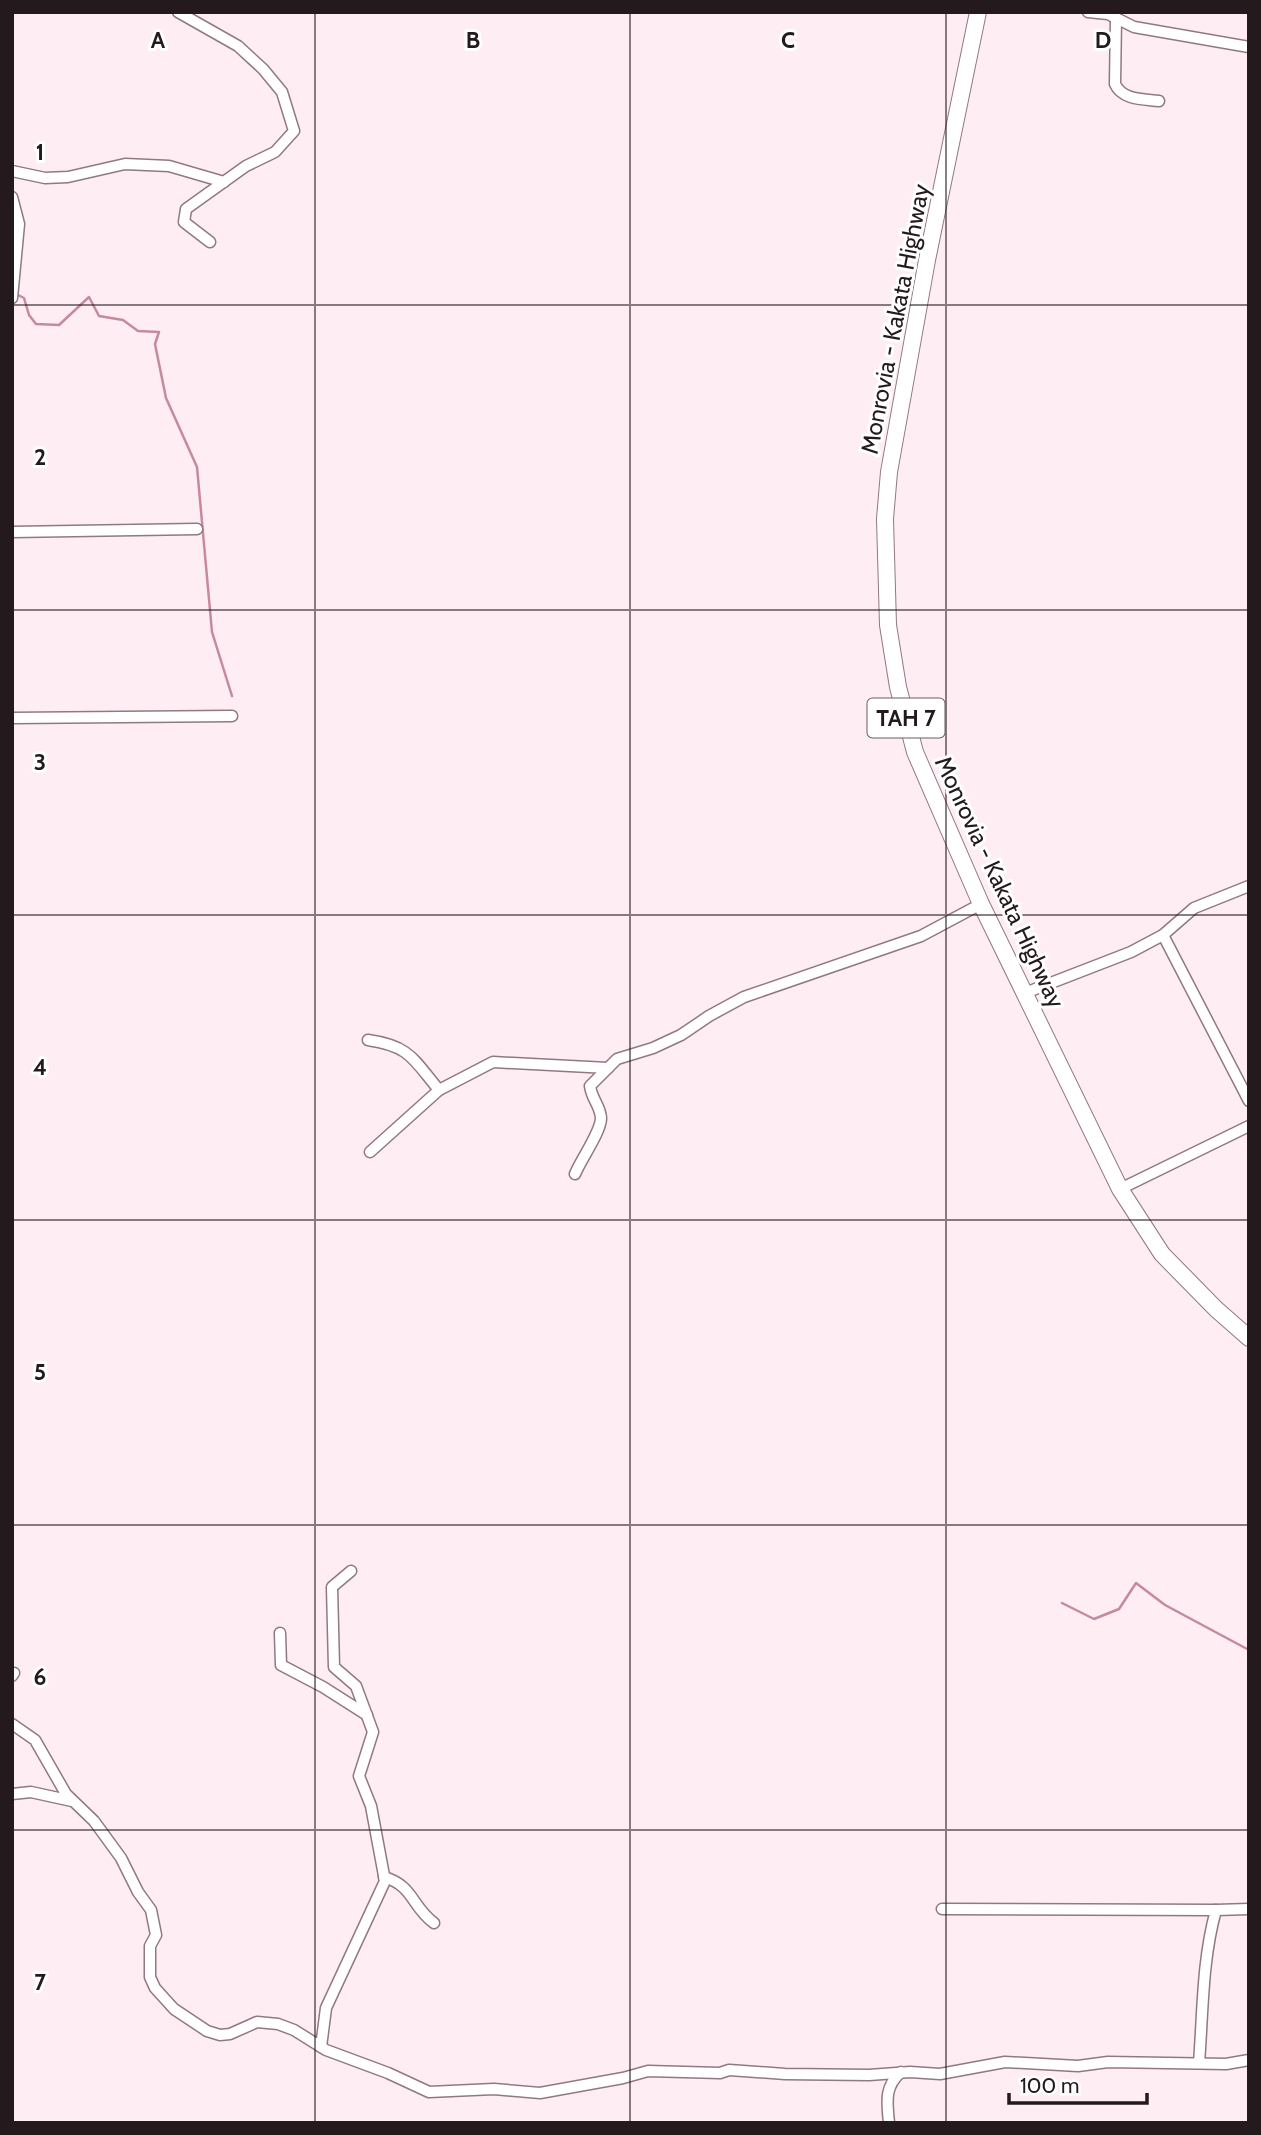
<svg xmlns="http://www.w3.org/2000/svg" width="1261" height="2135" viewBox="0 0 1261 2135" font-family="Cabin,sans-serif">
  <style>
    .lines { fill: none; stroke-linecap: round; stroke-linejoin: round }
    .stream { stroke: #c788a2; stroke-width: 2.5 }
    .minor-casing { stroke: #927882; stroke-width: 13 }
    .highway-casing { stroke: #927882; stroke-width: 18 }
    .minor { stroke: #fff; stroke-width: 10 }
    .highway { stroke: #fff; stroke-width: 16 }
    .grid { fill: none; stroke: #241a1e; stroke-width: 2; stroke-opacity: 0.55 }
    .labels { text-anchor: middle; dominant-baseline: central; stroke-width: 6; stroke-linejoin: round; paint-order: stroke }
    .shield { fill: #fff; stroke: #665f62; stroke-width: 2 }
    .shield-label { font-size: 23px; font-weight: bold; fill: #241a1e }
    .street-label { font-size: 24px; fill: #241a1e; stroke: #fff }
    .grid-label { font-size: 23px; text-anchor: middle; font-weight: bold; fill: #241a1e; stroke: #fff; stroke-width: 6; stroke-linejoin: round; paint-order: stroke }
  </style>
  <rect width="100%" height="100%" fill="#feedf3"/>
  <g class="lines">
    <g class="stream">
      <polyline points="16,294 24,298 29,315 36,324 59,325 89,297 99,316 123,320 138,331 159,332 155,344 166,398 197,467 212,632 232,696"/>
      <polyline points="1062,1603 1094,1619 1119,1609 1136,1583 1165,1605 1249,1650"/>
    </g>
    <g class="minor-casing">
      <g id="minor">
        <polyline points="178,12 238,46 263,69 282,92 294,131 275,152 246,166 186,209 184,222 210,242"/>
        <polyline points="1088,12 1108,14 1134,27 1249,47"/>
        <path d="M1116 18 1115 84C1122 100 1143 99 1159 101"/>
        <polyline points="12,171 45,178 68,177 125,164 169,166 224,182"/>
        <polyline points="12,197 19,224 12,298"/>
        <polyline points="12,532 197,529"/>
        <polyline points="12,718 232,716"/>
        <polyline points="1163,935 1249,1101"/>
        <polyline points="1025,993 1131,952 1163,935 1194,908 1249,886"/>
        <path d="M368 1040C410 1046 413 1059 439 1090"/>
        <polyline points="370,1152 439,1090 493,1062 608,1068"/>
        <path d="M575 1174C581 1159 601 1132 601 1118 600 1105 592 1100 590 1086L617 1059 653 1048 681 1035 709 1016 744 997 921 936 981 904"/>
        <polyline points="1120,1189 1249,1126"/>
        <polyline points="280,1633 281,1665 323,1687 367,1715"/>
        <polyline points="12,1676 14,1673"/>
        <polyline points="12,1724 35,1740 66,1794 94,1821 121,1858 138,1892 151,1910 156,1935 150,1946 150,1977 155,1988 174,2009 207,2031 220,2035 230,2034 257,2022 278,2024 294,2030 326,2050 388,2073 429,2092 494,2089 540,2093 623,2078 648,2071 720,2073 729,2070 785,2074 869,2075 910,2072 940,2074 1005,2062 1078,2066 1108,2062 1226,2064 1249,2060"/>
        <polyline points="12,1794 31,1792 72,1801"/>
        <path d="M384 1877C414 1886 411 1906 434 1923"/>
        <polyline points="942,1909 1216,1910"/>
        <polyline points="321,2047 326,2008 385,1881 371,1806 359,1776 373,1732 356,1686 334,1667 332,1587 351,1571"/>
        <path d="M1199 2063C1203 2012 1202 1960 1216 1910L1249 1909"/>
        <path d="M889 2123C887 2102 884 2087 901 2072"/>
      </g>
    </g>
    <g class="highway-casing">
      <polyline id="highway" points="978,12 927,260 889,472 885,519 888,625 898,687 915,752 981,904 1120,1189 1162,1254 1216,1309 1249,1338"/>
    </g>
    <use href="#minor" class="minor"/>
    <use href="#highway" class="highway"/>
  </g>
  <path class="grid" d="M315 12V2123M630 12V2123M946 12V2123M12 305H1249M12 610H1249M12 915H1249M12 1220H1249M12 1525H1249M12 1830H1249"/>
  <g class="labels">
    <rect class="shield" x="867.5" y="698.5" width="77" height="39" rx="5"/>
    <g class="shield-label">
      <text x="906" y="718">TAH 7</text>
    </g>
    <g class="street-label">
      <text transform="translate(895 319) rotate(-79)">Monrovia - Kakata Highway</text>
      <text transform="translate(1000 882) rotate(65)">Monrovia - Kakata Highway</text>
    </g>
  </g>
  <g class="grid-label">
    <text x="158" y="48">A</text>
    <text x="473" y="48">B</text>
    <text x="788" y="48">C</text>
    <text x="1103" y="48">D</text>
    <text x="40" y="160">1</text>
    <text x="40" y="465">2</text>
    <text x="40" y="770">3</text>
    <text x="40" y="1075">4</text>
    <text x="40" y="1380">5</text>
    <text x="40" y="1685">6</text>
    <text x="40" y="1990">7</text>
  </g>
  <rect width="1261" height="2135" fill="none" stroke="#241a1e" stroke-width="28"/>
  <path d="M1009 2093v10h138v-10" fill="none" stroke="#241a1e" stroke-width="3.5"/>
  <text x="1020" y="2093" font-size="21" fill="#241a1e" stroke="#ffffff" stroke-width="5" paint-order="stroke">100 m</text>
</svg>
